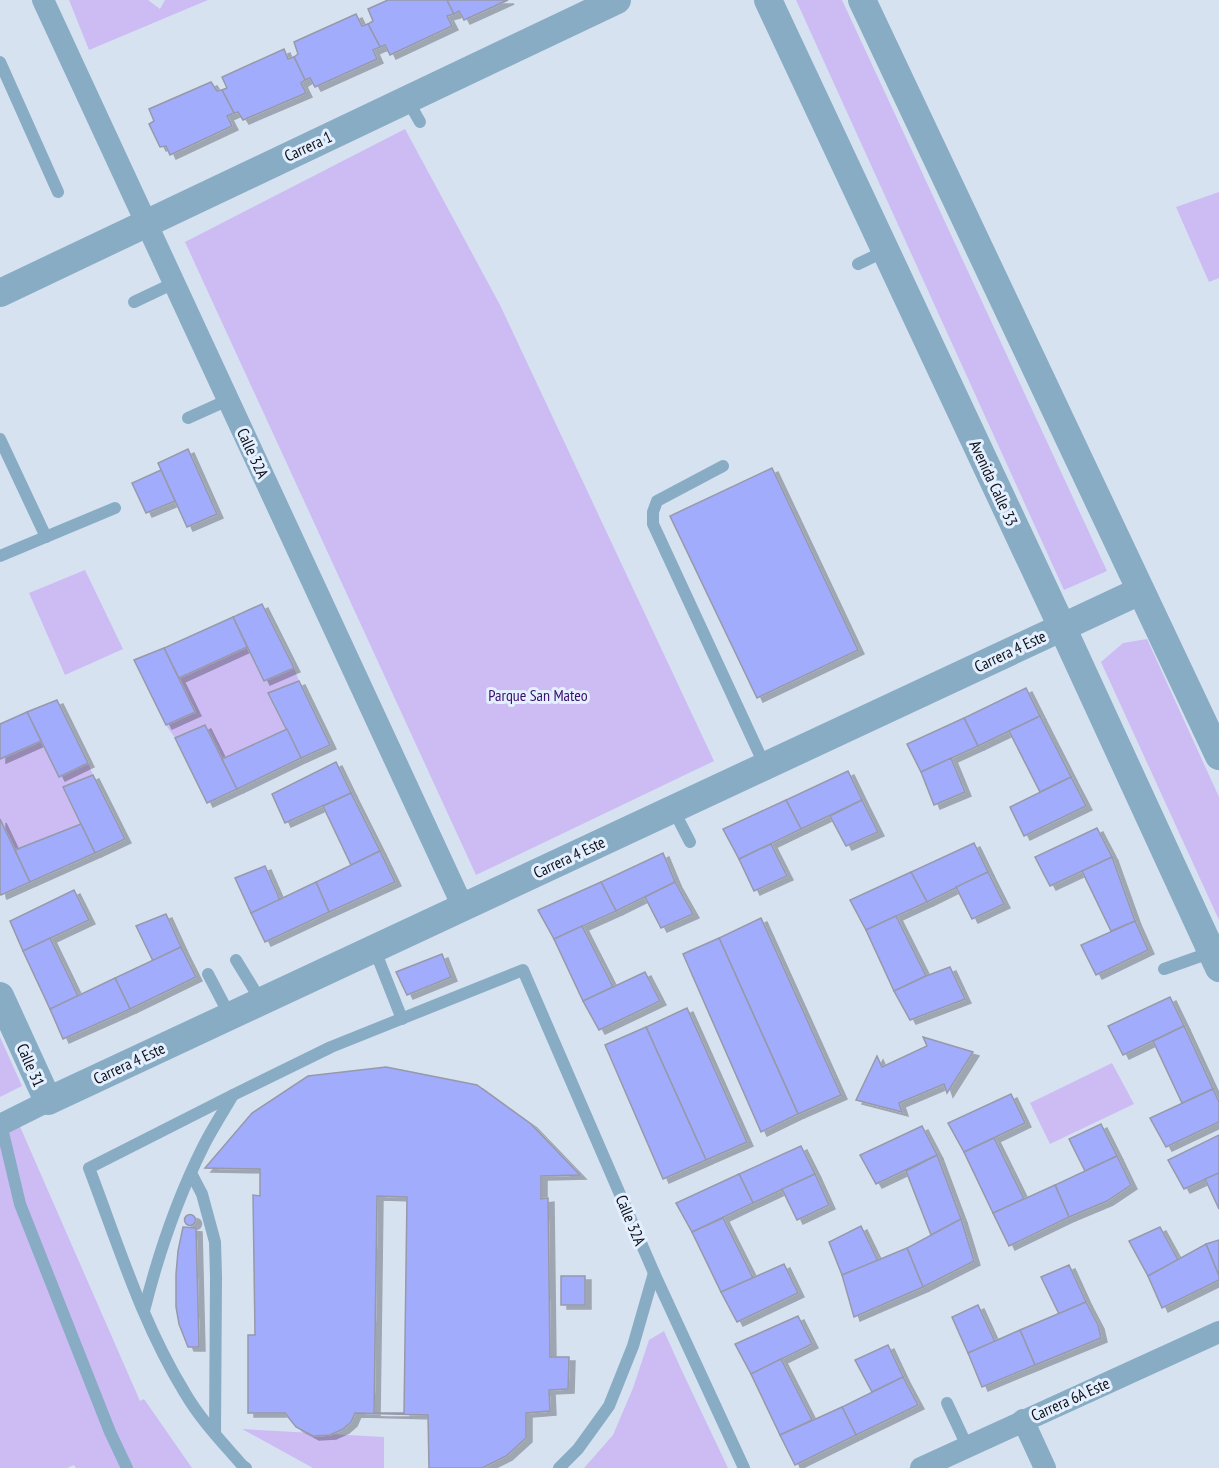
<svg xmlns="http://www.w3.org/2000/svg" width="1219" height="1468" viewBox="0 0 1219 1468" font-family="'PT Sans Narrow',sans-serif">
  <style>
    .green { fill: #ccbcf3 }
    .building { fill: #a2acfd; stroke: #9699a9; stroke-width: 1.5; fill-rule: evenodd; filter: url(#shadow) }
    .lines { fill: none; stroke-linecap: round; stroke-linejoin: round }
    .service { stroke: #88acc4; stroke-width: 12 }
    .minor { stroke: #88acc4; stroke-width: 22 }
    .tertiary { stroke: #88acc4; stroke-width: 28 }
    .labels { text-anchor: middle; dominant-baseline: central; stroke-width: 6; stroke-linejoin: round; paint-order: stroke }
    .street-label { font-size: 16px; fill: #0d1015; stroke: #e4efff }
    .park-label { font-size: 16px; fill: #3a0e6c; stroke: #e4efff }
  </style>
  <defs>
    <filter id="shadow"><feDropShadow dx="6" dy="4" stdDeviation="0" flood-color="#0004"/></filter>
  </defs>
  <rect width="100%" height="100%" fill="#d7e2f1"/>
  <g class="green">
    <polygon points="69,0 148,0 160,9 165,0 208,0 89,50"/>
    <polygon points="796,0 842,0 1107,571 1064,590"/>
    <polygon points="405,129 500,305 714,761 476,875 185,242"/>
    <polygon points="1219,192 1219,278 1209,282 1176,207"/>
    <polygon points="85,570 123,649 65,675 29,593"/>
    <polygon points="1147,639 1219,797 1219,920 1101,662 1123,643"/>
    <polygon points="247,647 264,681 294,668 299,681 269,693 287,729 222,759 205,725 175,738 166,725 195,712 179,678"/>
    <polygon points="41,741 59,777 88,763 93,775 64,788 81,824 15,850 0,819 0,759"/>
    <polygon points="0,1037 22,1086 0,1097"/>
    <polygon points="1112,1063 1134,1104 1050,1144 1030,1103"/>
    <polygon points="18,1122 140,1401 144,1399 192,1468 76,1468 74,1465 67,1468 0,1468 0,1131"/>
    <polygon points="664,1331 682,1371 728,1468 584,1468 613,1435 633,1388 649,1340"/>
    <polygon points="242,1429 384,1437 384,1468 313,1468"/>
  </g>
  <g class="building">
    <polygon points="388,0 447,0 454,14 447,16 452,26 390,55 385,45 380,47 368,24 373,21 368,9"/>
    <polygon points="447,0 508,0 464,20 459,11 454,14"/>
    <polygon points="356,14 362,26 368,24 380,47 373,50 377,59 315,87 310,78 305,80 294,57 298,54 294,42"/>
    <polygon points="284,49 288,59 294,57 305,80 301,83 306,93 243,120 238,112 234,113 222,90 227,88 222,77"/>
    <polygon points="211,82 217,91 222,90 234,113 227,116 232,126 170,155 166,146 160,147 149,124 154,121 149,109"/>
    <polygon points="188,449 217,514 187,527 158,463"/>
    <polygon points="772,468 858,650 757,698 670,516"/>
    <polygon points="161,470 175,501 146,513 132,483"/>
    <polygon points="262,604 294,668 264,681 233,617"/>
    <polygon points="233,617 247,647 179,678 164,648"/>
    <polygon points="164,648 195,712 166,725 134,660"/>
    <polygon points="299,681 330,745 301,758 268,693"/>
    <polygon points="1026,688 1040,716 978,746 964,718"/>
    <polygon points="57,700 88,763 59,777 27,712"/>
    <polygon points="27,712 41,741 0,759 0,724"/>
    <polygon points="1040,716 1071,777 1040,792 1009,731"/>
    <polygon points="964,718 978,746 921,772 907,744"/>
    <polygon points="205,725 237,789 207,803 175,738"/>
    <polygon points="287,729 301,758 237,789 222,759"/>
    <polygon points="951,758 965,792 934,805 921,772"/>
    <polygon points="336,762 351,793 285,823 272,794"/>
    <polygon points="848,771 862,800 801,829 786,800"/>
    <polygon points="93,775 125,839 95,853 63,787"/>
    <polygon points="1071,777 1086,806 1024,836 1010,807"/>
    <polygon points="351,793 380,851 351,865 323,806"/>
    <polygon points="786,800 801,829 739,859 723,829"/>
    <polygon points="862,800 878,832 846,846 830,816"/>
    <polygon points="0,819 30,882 1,895 0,893"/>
    <polygon points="81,824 95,853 30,882 15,850"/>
    <polygon points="1097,828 1112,857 1050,886 1035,857"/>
    <polygon points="974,843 988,872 927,902 911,872"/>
    <polygon points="771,844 787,876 754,891 739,859"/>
    <polygon points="380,851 395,882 329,912 316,882"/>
    <polygon points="663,853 675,882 616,911 601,882"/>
    <polygon points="1112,857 1135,921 1111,931 1082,871"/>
    <polygon points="265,866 280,900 251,913 235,878"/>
    <polygon points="911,872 927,902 866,930 850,900"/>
    <polygon points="988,872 1004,904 972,919 956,887"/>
    <polygon points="316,882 329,912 265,942 251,913"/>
    <polygon points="601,882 616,911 554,939 538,910"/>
    <polygon points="675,882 693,914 661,928 645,897"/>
    <polygon points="74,890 89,920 23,951 10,921"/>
    <polygon points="166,914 181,947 153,961 136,926"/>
    <polygon points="896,916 926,976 894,991 866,930"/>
    <polygon points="761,918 841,1095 798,1114 719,938"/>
    <polygon points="1135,921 1148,950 1096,975 1081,945"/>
    <polygon points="582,926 613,987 583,1001 554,939"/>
    <polygon points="50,938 78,996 50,1009 23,951"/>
    <polygon points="719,938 798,1114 761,1132 683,954"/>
    <polygon points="181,947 196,977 130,1009 115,978"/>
    <polygon points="442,954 451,977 407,995 396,972"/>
    <polygon points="950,967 965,999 910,1020 894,991 926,976"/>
    <polygon points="645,972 660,1001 599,1030 583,1001"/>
    <polygon points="115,978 130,1009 63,1039 50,1009"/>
    <polygon points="1170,997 1184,1026 1123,1055 1108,1026"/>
    <polygon points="687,1008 747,1142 706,1160 646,1027"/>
    <polygon points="1184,1026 1213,1089 1182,1103 1153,1041"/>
    <polygon points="646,1027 706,1160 663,1179 605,1045"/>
    <polygon points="923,1037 973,1052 947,1093 944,1084 899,1103 902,1112 856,1100 877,1056 882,1067 927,1046"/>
    <path d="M386 1067 477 1085 531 1124 580 1175 541 1176V1199L548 1198 550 1357H569L568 1389 549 1390 550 1411 526 1413V1438L506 1456 482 1468H429L428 1415 355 1413 351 1422 343 1429 330 1435 313 1436 296 1427 285 1413H248V1335H255L253 1195 260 1196V1169L205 1168 252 1113 308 1076ZM377 1196 407 1197 404 1413H374Z"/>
    <polygon points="1213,1089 1219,1102 1219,1122 1166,1147 1150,1118"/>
    <polygon points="1011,1094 1025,1123 964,1152 948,1123"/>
    <polygon points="1101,1124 1117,1156 1085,1171 1069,1139"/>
    <polygon points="922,1126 937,1155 876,1184 860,1155"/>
    <polygon points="1219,1135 1219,1173 1184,1189 1168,1160"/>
    <polygon points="994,1138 1024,1199 993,1213 964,1152"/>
    <polygon points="801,1146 815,1174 753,1203 739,1174"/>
    <polygon points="937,1155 961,1219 931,1235 906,1171"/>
    <polygon points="1117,1156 1131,1185 1107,1201 1069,1217 1055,1185"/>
    <polygon points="1219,1173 1219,1209 1205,1179"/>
    <polygon points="739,1174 753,1203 692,1232 676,1203"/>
    <polygon points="815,1174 829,1205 797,1220 782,1189"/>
    <polygon points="1055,1185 1069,1217 1009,1246 993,1213"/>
    <circle cx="190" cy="1220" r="5.5"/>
    <polygon points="723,1218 753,1278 721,1292 692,1232"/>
    <polygon points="961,1219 974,1261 923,1287 907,1248"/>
    <polygon points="861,1226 878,1261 842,1275 829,1242"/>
    <polygon points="183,1227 196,1228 199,1347 188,1347 179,1324 176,1307 176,1274 178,1251"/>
    <polygon points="1160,1227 1178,1260 1148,1276 1129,1241"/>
    <polygon points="1219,1240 1219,1276 1206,1244"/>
    <polygon points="1206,1244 1219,1276 1219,1280 1162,1308 1148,1276"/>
    <polygon points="907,1248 923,1287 854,1317 842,1275"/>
    <polygon points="784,1264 798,1293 737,1322 721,1292"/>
    <polygon points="1069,1265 1086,1302 1059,1314 1041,1277"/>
    <rect x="561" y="1276" width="24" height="29"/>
    <polygon points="1086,1302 1098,1325 1101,1338 1035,1365 1020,1330"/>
    <polygon points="978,1305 995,1342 968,1353 952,1317"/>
    <polygon points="798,1316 812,1344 751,1374 735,1344"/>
    <polygon points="1020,1330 1035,1365 982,1387 968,1353"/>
    <polygon points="888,1345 903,1377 872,1392 855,1360"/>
    <polygon points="781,1359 812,1420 780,1435 751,1374"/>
    <polygon points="903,1377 918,1405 856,1435 842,1407"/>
    <polygon points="842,1407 856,1435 795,1465 780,1435"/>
  </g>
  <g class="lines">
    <g class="service">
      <polyline points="0,62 58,192"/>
      <polyline points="407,99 420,122"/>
      <polyline points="858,264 885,251"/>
      <polyline points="134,302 174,283"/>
      <polyline points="188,418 228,400"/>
      <polyline points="0,439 46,537"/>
      <polyline points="723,466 657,501 653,512 653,524 765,766"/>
      <polyline points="0,556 115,508"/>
      <polyline points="673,809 690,842"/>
      <polyline points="374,948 402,1019"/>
      <polyline points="236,960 261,1001"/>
      <polyline points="1164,969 1212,952"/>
      <polyline points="208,974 230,1016"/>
      <polyline points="1,1124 20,1204 110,1432 127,1468"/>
      <polyline points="191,1173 202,1194 215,1242 216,1277 215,1434"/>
      <path d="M144 1311C158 1255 177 1199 203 1147 212 1129 223 1112 233 1095"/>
      <polyline points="947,1403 967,1446"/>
      <path d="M246 1468 242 1465C222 1442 200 1419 185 1393 142 1323 118 1244 89 1168L233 1095 331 1047 523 970 654 1273 744 1468"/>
      <polyline points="559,1468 578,1449 609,1406 633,1346 654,1273"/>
    </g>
    <g class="minor">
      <polyline points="43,0 463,907"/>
      <polyline points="0,1125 48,1101"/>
      <polyline points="1023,1420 1045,1468"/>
      <polyline points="921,1468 1219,1332"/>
    </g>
    <g class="tertiary">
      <polyline points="768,0 1062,627 1219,968"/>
      <polyline points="862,0 1219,756"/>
      <polyline points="0,293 617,0"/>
      <polyline points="0,996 48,1101 1140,591"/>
    </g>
  </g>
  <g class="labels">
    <g class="street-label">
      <text transform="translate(308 146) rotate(-25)">Carrera 1</text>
      <text transform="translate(253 453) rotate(65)">Calle 32A</text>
      <text transform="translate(994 483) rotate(65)">Avenida Calle 33</text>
      <text transform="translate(1010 651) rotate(-25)">Carrera 4 Este</text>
      <text transform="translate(569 857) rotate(-25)">Carrera 4 Este</text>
      <text transform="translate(129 1063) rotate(-25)">Carrera 4 Este</text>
      <text transform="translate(31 1065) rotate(66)">Calle 31</text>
      <text transform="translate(631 1220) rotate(67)">Calle 32A</text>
      <text transform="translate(1070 1399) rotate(-24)">Carrera 6A Este</text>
    </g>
    <g class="park-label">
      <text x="538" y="695">Parque San Mateo</text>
    </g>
  </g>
</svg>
